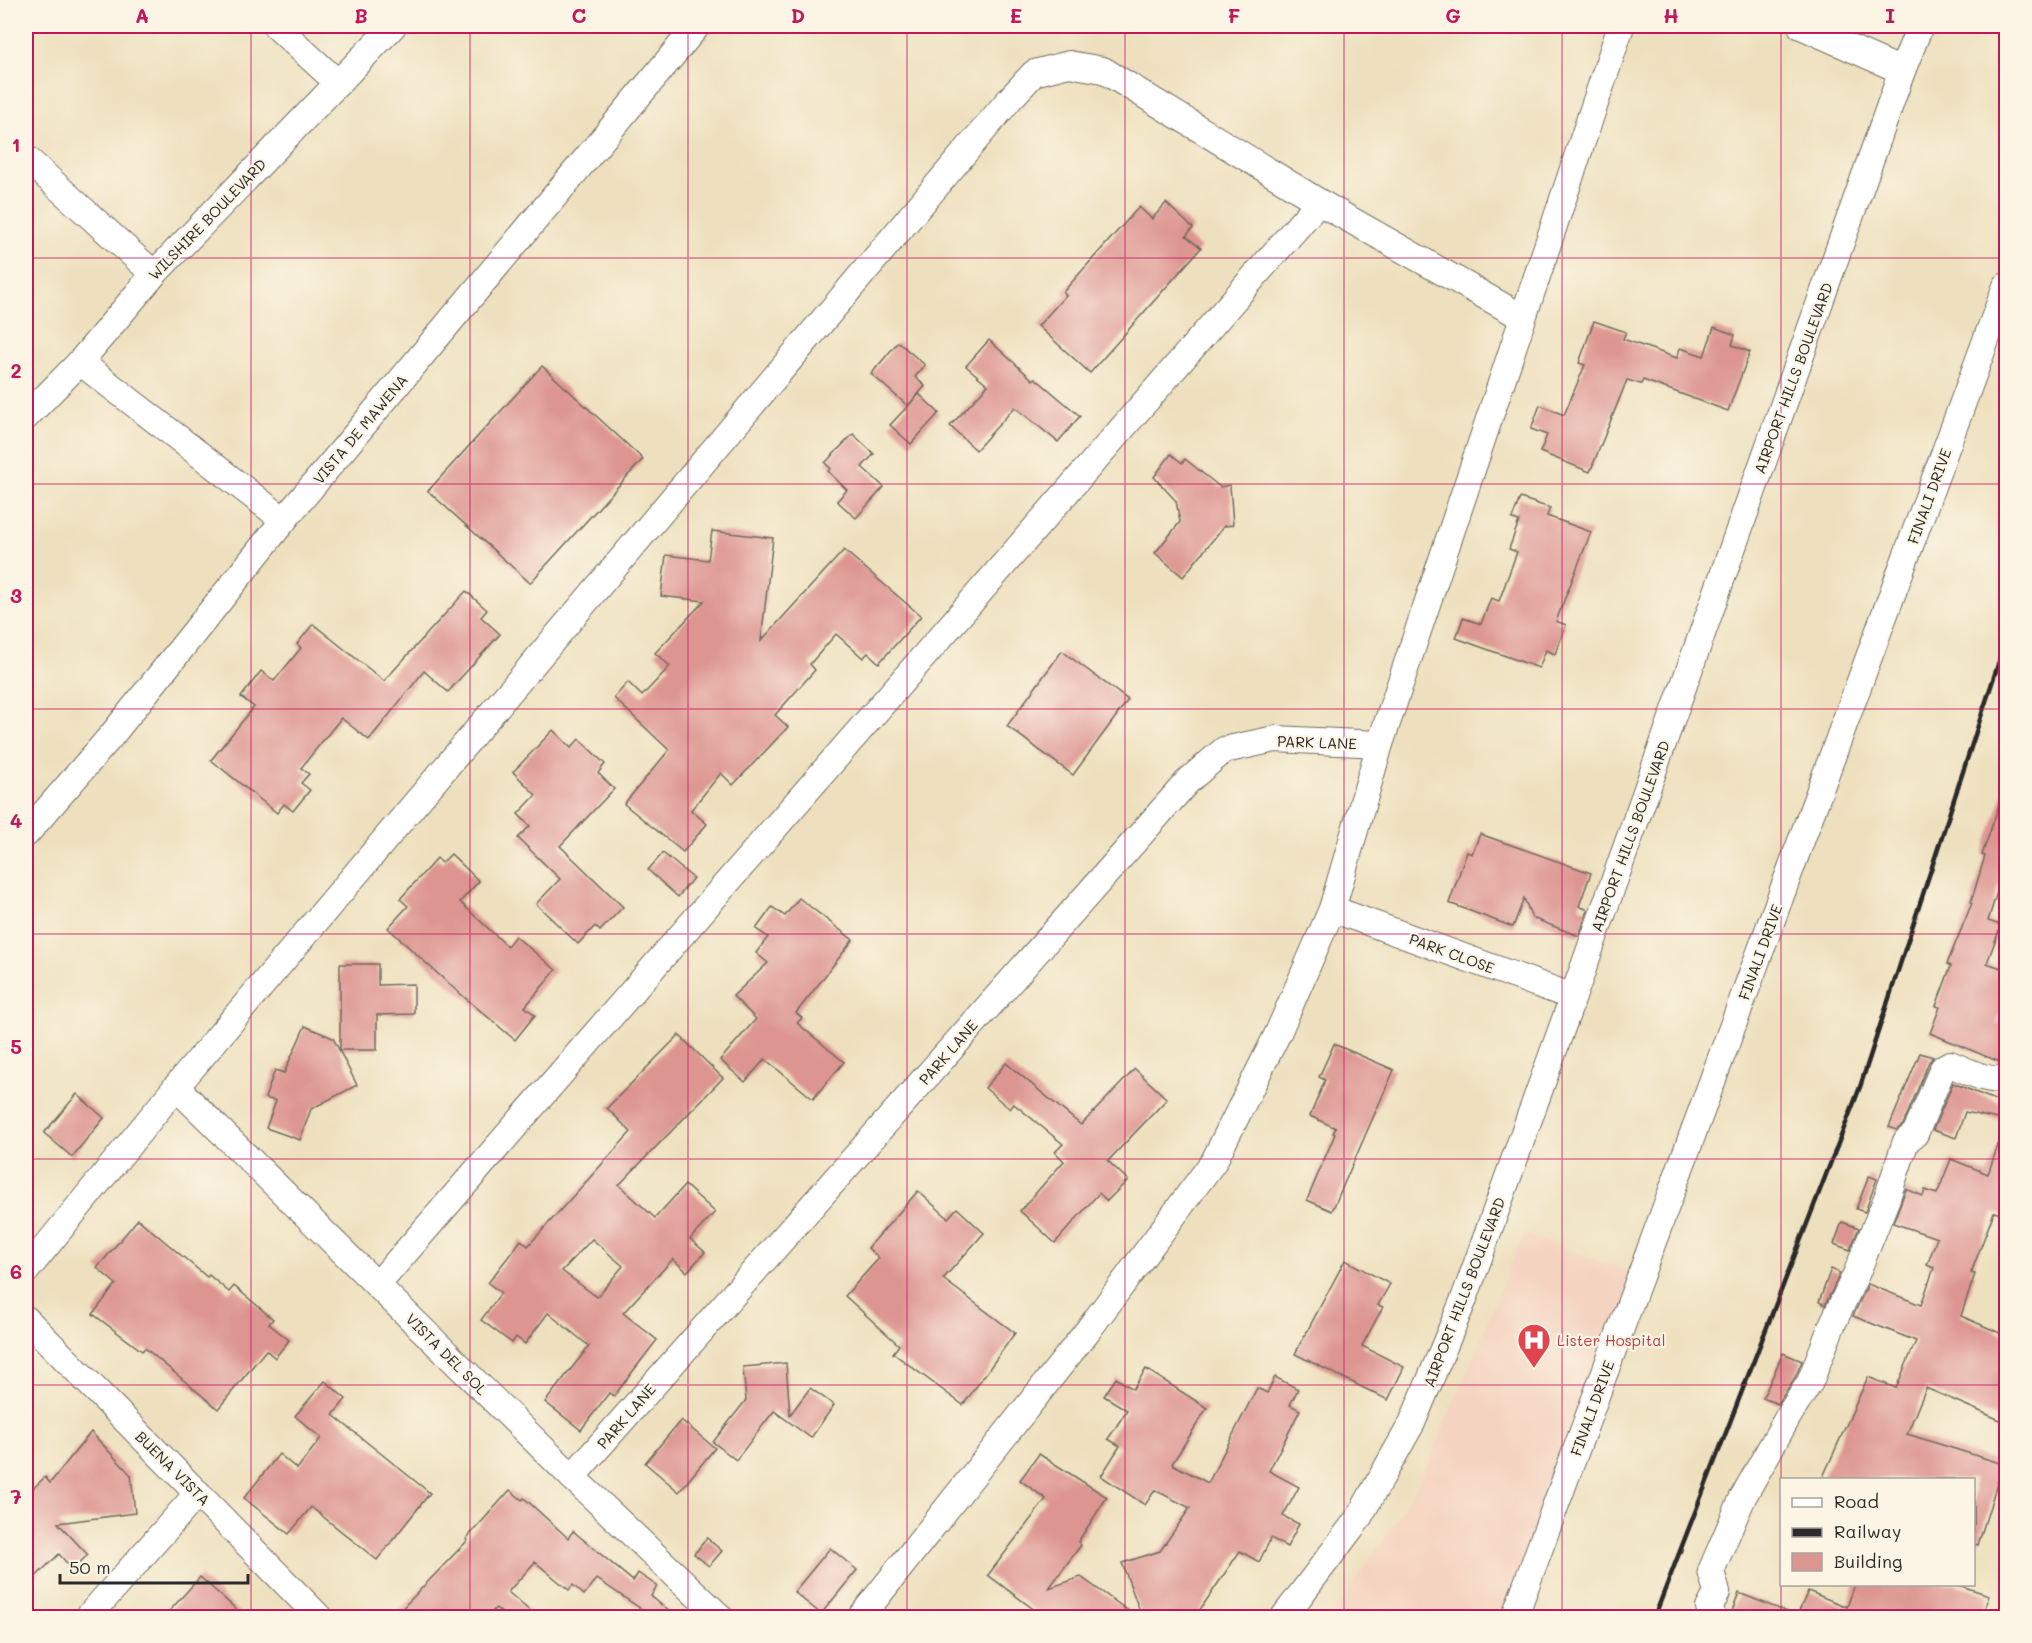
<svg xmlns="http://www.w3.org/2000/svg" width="2032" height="1643" viewBox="0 0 2032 1643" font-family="Mali,sans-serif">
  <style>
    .built { fill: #f4d3c0 }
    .building { fill: #dd9591; fill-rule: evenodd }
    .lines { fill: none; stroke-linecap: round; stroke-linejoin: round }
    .minor-casing { stroke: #6f6a5e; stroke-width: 28 }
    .minor { stroke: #fff; stroke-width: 26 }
    .rail { stroke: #2b2b2b; stroke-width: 4.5 }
    .grid { fill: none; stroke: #c2185b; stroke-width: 1.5; stroke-opacity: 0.55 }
    .labels { text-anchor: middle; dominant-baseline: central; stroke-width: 4.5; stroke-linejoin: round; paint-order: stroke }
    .street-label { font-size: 15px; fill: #2b2b2b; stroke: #fcf5e5 }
    .health-label { font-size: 15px; fill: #be3a42; stroke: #fcf5e5; text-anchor: start }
    .neatline { fill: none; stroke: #c2185b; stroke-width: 2 }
    .grid-label { font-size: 20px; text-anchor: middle; font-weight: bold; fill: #c2185b }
  </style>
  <rect width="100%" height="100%" fill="#fcf5e5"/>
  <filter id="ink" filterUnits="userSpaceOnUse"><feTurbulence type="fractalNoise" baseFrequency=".0167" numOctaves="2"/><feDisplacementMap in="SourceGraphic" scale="12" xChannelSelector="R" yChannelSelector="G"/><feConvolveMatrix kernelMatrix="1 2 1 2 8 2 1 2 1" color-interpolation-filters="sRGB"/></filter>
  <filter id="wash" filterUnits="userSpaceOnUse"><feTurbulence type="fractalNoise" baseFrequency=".008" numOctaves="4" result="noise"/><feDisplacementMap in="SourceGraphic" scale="24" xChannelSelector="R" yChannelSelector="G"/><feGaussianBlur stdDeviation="1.35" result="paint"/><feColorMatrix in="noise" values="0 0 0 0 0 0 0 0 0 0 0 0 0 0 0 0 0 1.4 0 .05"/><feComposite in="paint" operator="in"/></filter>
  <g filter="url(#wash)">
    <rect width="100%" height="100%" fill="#eee0be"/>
    <polygon class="built" points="1523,1234 1637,1275 1507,1617 1330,1618 1397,1519 1429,1463"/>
    <g id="blocks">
      <g class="building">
        <polygon points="1166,203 1193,228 1186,236 1201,248 1090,373 1038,326 1066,295 1063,292 1139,207 1152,219"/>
        <polygon points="1594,321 1626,332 1623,339 1677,358 1680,348 1704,356 1714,327 1735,335 1732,345 1750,352 1728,411 1643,380 1641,384 1627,380 1590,472 1540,452 1547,435 1531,429 1540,405 1564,415 1585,365 1579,363"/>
        <polygon points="989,340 1033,380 1035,378 1080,416 1058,442 1015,407 976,450 950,426 988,385 966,366"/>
        <polygon points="898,342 925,365 915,377 925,386 908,406 871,374"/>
        <polygon points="542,366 643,459 530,583 428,491"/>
        <polygon points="919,394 939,413 911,444 890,425"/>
        <polygon points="853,434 874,454 862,467 884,487 856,518 837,501 847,490 828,471 831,469 825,463"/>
        <polygon points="1171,454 1182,463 1185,459 1220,487 1230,485 1233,525 1224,526 1183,577 1155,553 1180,522 1176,501 1154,477"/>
        <polygon points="1520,498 1550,508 1547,516 1591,532 1556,621 1566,625 1555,654 1546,650 1539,668 1456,638 1463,618 1481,624 1491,598 1499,601 1517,552 1509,549 1519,521 1512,519"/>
        <polygon points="712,531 773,538 761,641 844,550 921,616 879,663 868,653 863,658 836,634 810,664 815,670 775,715 788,727 733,785 721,773 691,810 707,824 683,852 624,804 669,750 614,698 628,682 642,696 670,666 655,653 704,601 661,596 666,555 708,560"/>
        <polygon points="466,591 487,610 481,617 500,634 448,692 424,671 369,740 341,718 301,768 309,774 301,783 310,790 293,811 284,804 277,813 211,760 254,707 241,697 261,671 274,681 301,648 297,644 313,624 384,681"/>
        <polygon points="1062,651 1128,700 1073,775 1007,726"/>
        <polygon points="553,730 571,748 579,739 605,764 598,773 614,789 560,846 623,907 600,931 595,926 578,944 536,904 560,879 518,838 530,826 518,814 536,795 513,772"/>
        <polygon points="2003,794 2007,795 2007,885 2000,882 1988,921 2001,925 1987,963 2007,970 2007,995 1997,1022 2007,1025 2007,1062 2002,1063 1930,1033 1940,1007 1936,1006 1951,966 1947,964 1972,903 1971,902 1985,856 1982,855"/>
        <polygon points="1480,834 1591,873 1579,906 1588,910 1579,936 1532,918 1524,898 1513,927 1449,903 1467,852 1472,854"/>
        <polygon points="663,853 693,878 678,897 648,870"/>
        <polygon points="451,854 479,881 460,902 507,946 515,936 556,970 525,1007 535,1015 515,1040 450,985 388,928 408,906 400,899 437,858 442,863"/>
        <polygon points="799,898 853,940 796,1013 802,1018 797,1023 844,1062 813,1099 765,1059 745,1082 720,1060 756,1019 733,996 768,963 756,953 768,937 756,929 772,907 785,916"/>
        <polygon points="340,964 378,964 378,985 414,984 414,1014 377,1015 377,1050 340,1050"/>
        <polygon points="305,1026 333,1038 357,1085 311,1109 300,1140 266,1128 276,1101 265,1098 275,1070 284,1073"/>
        <path d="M679 1035 723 1078 619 1185 655 1218 685 1185 715 1212 690 1239 705 1252 687 1272 673 1259 623 1313 657 1340 614 1396 609 1393 581 1430 545 1402 589 1346 548 1313 525 1344 516 1337 512 1343 481 1320 501 1293 488 1283 521 1240 528 1246 631 1132 607 1108ZM592 1239 623 1266 597 1297 562 1271Z"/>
        <polygon points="1334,1044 1394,1070 1332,1211 1307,1200 1335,1134 1333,1133 1336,1128 1310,1116 1325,1080 1319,1077"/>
        <polygon points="1920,1053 1933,1057 1929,1062 1903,1125 1896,1130 1889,1127"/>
        <polygon points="1006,1063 1081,1125 1135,1069 1167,1099 1108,1161 1128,1180 1107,1201 1099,1193 1055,1243 1020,1211 1064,1161 1055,1152 1063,1144 1014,1104 1010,1109 985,1088"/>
        <polygon points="1953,1083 2007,1105 2007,1121 1965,1112 1956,1138 1933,1130"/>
        <polygon points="77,1094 104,1118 72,1157 44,1133"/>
        <polygon points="2003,1131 2007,1132 2007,1216 1994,1212 1971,1273 1975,1274 1961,1316 2007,1336 2007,1423 1926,1388 1907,1434 2003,1464 1978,1545 1974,1544 1974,1479 1822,1479 1868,1377 1896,1388 1916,1341 1853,1316 1868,1284 1921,1305 1934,1268 1927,1265 1937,1238 1893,1223 1906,1189 1923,1196 1925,1190 1937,1194 1951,1159 1988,1174"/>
        <polygon points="1869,1176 1877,1179 1865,1212 1856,1209"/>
        <polygon points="918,1191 948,1218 957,1208 984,1233 943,1279 1015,1333 963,1405 893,1353 899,1345 845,1296 879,1258 868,1248"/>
        <polygon points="138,1219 207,1277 209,1275 229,1292 234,1286 273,1319 269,1324 289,1340 275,1358 266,1350 218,1409 145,1348 142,1351 93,1314 116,1284 97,1268"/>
        <polygon points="1842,1222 1859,1228 1850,1250 1834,1244"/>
        <polygon points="1345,1260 1390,1284 1378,1305 1383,1307 1362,1346 1404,1367 1388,1400 1295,1354"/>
        <polygon points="1831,1269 1840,1273 1825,1305 1819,1302"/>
        <polygon points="1783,1353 1802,1361 1796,1376 1778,1404 1763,1398"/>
        <polygon points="786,1363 790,1415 810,1388 834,1405 811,1438 774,1411 736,1460 713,1442 746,1400 743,1367"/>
        <polygon points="1146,1369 1207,1408 1172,1464 1208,1483 1257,1388 1267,1393 1275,1377 1298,1389 1290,1405 1300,1410 1269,1471 1299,1487 1283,1516 1299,1524 1287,1547 1271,1538 1259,1562 1240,1551 1195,1617 1142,1617 1122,1563 1160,1551 1190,1508 1155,1490 1145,1505 1101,1476 1120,1446 1108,1439 1127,1410 1104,1396 1116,1378 1133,1389"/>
        <polygon points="325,1381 346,1399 333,1415 430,1493 377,1560 311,1507 289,1534 244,1498 279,1454 297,1469 321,1438 295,1416"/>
        <polygon points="681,1420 715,1448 679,1492 645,1463"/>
        <polygon points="91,1432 131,1475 135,1513 58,1523 88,1555 72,1569 59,1554 26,1586 26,1495 45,1477 50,1483"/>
        <polygon points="1039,1454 1107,1497 1078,1542 1081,1545 1049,1588 1081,1577 1137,1617 1044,1617 988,1575 1046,1499 1020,1480"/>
        <polygon points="510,1490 522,1500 524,1498 568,1538 573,1531 633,1581 638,1573 657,1586 651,1596 670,1612 666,1617 653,1617 597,1579 584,1595 573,1585 569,1590 535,1562 508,1592 537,1617 506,1617 496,1608 486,1617 394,1617 468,1540 466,1539"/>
        <polygon points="707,1538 722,1551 709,1566 694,1554"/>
        <polygon points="830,1548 857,1570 821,1614 794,1592"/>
        <polygon points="200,1577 245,1617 164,1617"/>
        <polygon points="1855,1584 1955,1584 1989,1595 1982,1617 1730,1617 1739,1593 1797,1616 1808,1591 1847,1607"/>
      </g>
    </g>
  </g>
  <g filter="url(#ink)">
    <use href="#blocks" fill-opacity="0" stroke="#6f6a5e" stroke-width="1.5"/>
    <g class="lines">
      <g class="minor-casing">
        <g id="minor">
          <polyline points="276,26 338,83"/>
          <polyline points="1801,26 1902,71"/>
          <polyline points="26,158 154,274"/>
          <polyline points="80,362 284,520"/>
          <polyline points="26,417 80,362 154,274 393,26"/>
          <polyline points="26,834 112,735 284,520 697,26"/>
          <polyline points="1332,909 1573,997"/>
          <polyline points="176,1087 572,1477 721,1618"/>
          <polyline points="26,1271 176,1087 1009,100 1034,73 1069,64 1103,70 1319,202 1522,317"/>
          <polyline points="377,1285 1319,202"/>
          <polyline points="26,1319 320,1618"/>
          <polyline points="572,1477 1188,781 1224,750 1275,739 1380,744"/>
          <polyline points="87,1618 198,1493"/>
          <polyline points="860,1618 1089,1329 1214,1161 1278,1033 1332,909 1380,744 1621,26"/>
          <polyline points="1283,1618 1358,1519 1412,1423 1464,1299 1573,997 1902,71 1920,26"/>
          <polyline points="1514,1618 2006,286"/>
          <path d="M1710 1618 1712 1614 1709 1608 1717 1593 1711 1571 1743 1497 1789 1415 1810 1382 1832 1325 1857 1272 1887 1198 1906 1141 1915 1134 1943 1068 1950 1064C1966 1070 1991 1085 2006 1077"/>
        </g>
      </g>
      <use href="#minor" class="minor"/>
      <polyline class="rail" points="1654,1618 1860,1087 2006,640"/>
    </g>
  </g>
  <path class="grid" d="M251 26V1618M470 26V1618M688 26V1618M907 26V1618M1125 26V1618M1344 26V1618M1562 26V1618M1781 26V1618M26 258H2006M26 484H2006M26 709H2006M26 934H2006M26 1159H2006M26 1385H2006"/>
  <defs>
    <g id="hospital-pin" transform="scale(1.725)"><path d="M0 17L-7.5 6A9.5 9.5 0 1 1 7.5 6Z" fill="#e0444e" stroke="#fcf5e5"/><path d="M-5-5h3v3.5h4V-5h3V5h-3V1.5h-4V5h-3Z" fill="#fff"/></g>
  </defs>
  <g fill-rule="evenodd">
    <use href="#hospital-pin" x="1534" y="1340"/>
  </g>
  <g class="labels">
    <g class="street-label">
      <text transform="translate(207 219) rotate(-46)">WILSHIRE BOULEVARD</text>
      <text transform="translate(1793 378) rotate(-70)">AIRPORT HILLS BOULEVARD</text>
      <text transform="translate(360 429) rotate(-50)">VISTA DE MAWENA</text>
      <text transform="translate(1929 496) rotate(-70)">FINALI DRIVE</text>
      <text transform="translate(1317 742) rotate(2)">PARK LANE</text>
      <text transform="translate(1630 836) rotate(-70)">AIRPORT HILLS BOULEVARD</text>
      <text transform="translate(1760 952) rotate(-70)">FINALI DRIVE</text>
      <text transform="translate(1452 953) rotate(20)">PARK CLOSE</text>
      <text transform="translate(948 1052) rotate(-49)">PARK LANE</text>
      <text transform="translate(1464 1292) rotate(-69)">AIRPORT HILLS BOULEVARD</text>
      <text transform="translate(447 1354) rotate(45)">VISTA DEL SOL</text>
      <text transform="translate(1592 1408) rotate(-70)">FINALI DRIVE</text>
      <text transform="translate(626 1416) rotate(-49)">PARK LANE</text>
      <text transform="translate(173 1468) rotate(45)">BUENA VISTA</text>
    </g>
    <g class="health-label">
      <text x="1557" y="1340">Lister Hospital</text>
    </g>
  </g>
  <rect width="2032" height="1643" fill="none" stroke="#fcf5e5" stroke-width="66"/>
  <rect x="1780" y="1478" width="195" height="108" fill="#fcf5e5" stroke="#a8a49b" stroke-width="1.5"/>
  <rect x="1792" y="1498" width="30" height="9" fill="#ffffff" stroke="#a8a49b" stroke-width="1.5"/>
  <text x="1834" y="1508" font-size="18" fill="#2b2b2b">Road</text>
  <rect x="1792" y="1528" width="30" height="9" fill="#2b2b2b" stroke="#a8a49b" stroke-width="1.5"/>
  <text x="1834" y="1538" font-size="18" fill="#2b2b2b">Railway</text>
  <rect x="1792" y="1553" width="30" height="18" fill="#dd9591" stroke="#a8a49b" stroke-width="1.5"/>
  <text x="1834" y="1568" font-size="18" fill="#2b2b2b">Building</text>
  <path d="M60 1574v9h188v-9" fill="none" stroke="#2b2b2b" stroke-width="3"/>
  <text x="69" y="1574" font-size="18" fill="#2b2b2b" stroke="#fcf5e5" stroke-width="4.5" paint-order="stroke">50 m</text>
  <rect x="33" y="33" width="1966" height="1577" class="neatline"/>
  <g class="grid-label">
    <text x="142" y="23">A</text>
    <text x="361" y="23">B</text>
    <text x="579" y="23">C</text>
    <text x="798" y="23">D</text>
    <text x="1016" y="23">E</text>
    <text x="1234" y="23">F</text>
    <text x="1453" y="23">G</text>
    <text x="1671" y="23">H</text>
    <text x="1890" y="23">I</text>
    <text x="16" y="152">1</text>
    <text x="16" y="378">2</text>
    <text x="16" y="603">3</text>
    <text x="16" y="828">4</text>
    <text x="16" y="1054">5</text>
    <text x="16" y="1279">6</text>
    <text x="16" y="1504">7</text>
  </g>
</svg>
